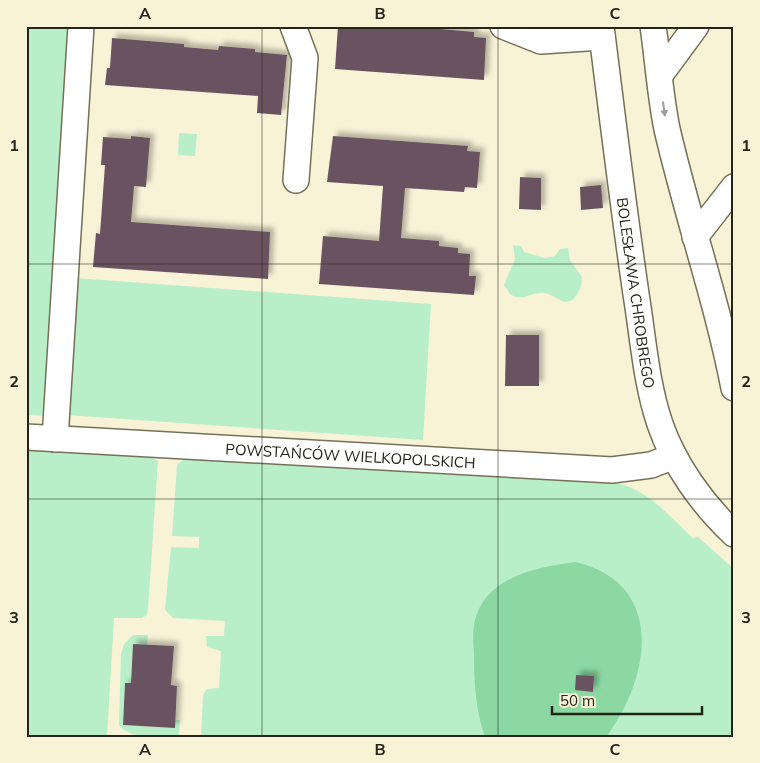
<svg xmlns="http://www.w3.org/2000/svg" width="760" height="763" viewBox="0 0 760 763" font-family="Mulish,sans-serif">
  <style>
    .green { fill: #b9efc8 }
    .forest { fill: #8bd8a2 }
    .building { fill: #6b5360; filter: url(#shadow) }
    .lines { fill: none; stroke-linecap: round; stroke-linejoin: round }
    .minor-casing { stroke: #757058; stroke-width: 28 }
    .minor { stroke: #fff; stroke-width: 25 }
    .oneway { fill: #9d9c98 }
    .grid { fill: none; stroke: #252419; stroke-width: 1; stroke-opacity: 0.55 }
    .labels { text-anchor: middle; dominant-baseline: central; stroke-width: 5; stroke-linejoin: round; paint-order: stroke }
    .street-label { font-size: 15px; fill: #252419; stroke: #f8f3d7 }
    .neatline { fill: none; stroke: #252419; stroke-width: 2 }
    .grid-label { font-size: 16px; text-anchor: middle; font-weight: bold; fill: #252419 }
  </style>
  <defs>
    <filter id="shadow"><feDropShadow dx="4.5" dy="-4.5" stdDeviation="2.5" flood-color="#0004"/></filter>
  </defs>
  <rect width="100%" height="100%" fill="#f8f3d7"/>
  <g class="green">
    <polygon points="26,26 69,26 61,216 56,220 55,229 59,233 49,416 26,415"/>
    <polygon points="179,133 197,134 195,156 178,155"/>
    <path d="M513 245 521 246 524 252 545 258 555 256 560 249 568 248 570 260 582 277C582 285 580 290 576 296 564 312 554 290 540 293 527 294 522 302 510 294L504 285 515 259Z"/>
    <polygon points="75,278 431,304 423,440 66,415"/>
    <polygon points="26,450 150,457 158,461 148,609 147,615 142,618 114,618 107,737 26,737"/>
    <path d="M184 459 621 484C651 493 671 518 694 539L697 536 734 569V737H201L203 695 207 689 219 688 221 651 207 647 206 636H224L225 621 173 618 165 610 171 547 199 548V537L172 536 177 465Z"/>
    <path d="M133 635H148L147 645 133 644 131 683H125L123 725 175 728V720H180L179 735 177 736C161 738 128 739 119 725L121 654 124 644Z"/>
  </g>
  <path class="forest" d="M576 562C666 584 651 677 606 737H485C476 711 474 684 474 657 474 647 472 636 474 626 481 578 535 567 576 562Z"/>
  <g class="building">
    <polygon points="338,26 407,26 474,32 474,37 486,38 484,80 335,69"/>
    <polygon points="112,38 184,44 184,47 218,50 219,46 255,49 255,52 287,55 281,115 257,113 258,96 105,85 107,68 110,68"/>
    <polygon points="131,136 150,138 146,187 134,186 131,222 270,232 268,279 93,267 96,233 100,234 105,165 101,165 103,137 131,139"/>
    <polygon points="333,136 468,146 467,151 480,152 477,188 465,187 464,192 405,188 401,238 439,241 439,246 458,248 458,253 470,254 469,276 476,276 474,295 319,284 323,236 379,241 383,186 327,182"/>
    <polygon points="520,177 541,178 541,210 519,209"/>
    <polygon points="601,185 603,208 581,210 580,187"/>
    <polygon points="506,335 539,335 539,386 505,386"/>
    <polygon points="133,644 174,646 171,685 177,686 175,728 123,725 125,683 131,683"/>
    <polygon points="576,675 594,676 593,692 575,690"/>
  </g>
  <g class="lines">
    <g class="minor-casing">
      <g id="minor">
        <polyline points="293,26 305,58 296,180"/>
        <polyline points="503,26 541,41 602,37"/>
        <path id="s1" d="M601 26C612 115 623 205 636 294 643 337 646 383 660 424 674 465 703 505 734 534"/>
        <path d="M653 26C658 60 660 95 667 129 687 216 717 300 734 388"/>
        <polyline points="660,75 696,26"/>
        <polyline points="695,237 734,187"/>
        <path id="s2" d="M26 437 612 470 651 465 674 456"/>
        <polyline points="55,439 81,26"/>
      </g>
    </g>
    <use href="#minor" class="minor"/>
  </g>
  <defs><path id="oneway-solid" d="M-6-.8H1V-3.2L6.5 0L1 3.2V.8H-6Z" transform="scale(1.25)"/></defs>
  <use class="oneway" href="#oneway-solid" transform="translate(664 109) rotate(82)"/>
  <path class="grid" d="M262 26V737M498 26V737M26 264H734M26 499H734"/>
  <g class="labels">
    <g class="street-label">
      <text stroke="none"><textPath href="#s1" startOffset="269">BOLESŁAWA CHROBREGO</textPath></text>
      <text stroke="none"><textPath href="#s2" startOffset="325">POWSTAŃCÓW WIELKOPOLSKICH</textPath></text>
    </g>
  </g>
  <rect width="760" height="763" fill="none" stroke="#f8f3d7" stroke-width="55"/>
  <path d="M552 706v8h150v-8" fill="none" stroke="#252419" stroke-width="2.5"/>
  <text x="560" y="706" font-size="15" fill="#252419" stroke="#f8f3d7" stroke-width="4" paint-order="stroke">50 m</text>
  <rect x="28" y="28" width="704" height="708" class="neatline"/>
  <g class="grid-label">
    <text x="145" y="19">A</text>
    <text x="380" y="19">B</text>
    <text x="615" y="19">C</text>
    <text x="14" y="151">1</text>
    <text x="746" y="151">1</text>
    <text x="14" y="387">2</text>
    <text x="746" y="387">2</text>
    <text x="14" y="623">3</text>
    <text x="746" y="623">3</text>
    <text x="145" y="755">A</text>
    <text x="380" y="755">B</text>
    <text x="615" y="755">C</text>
  </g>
</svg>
